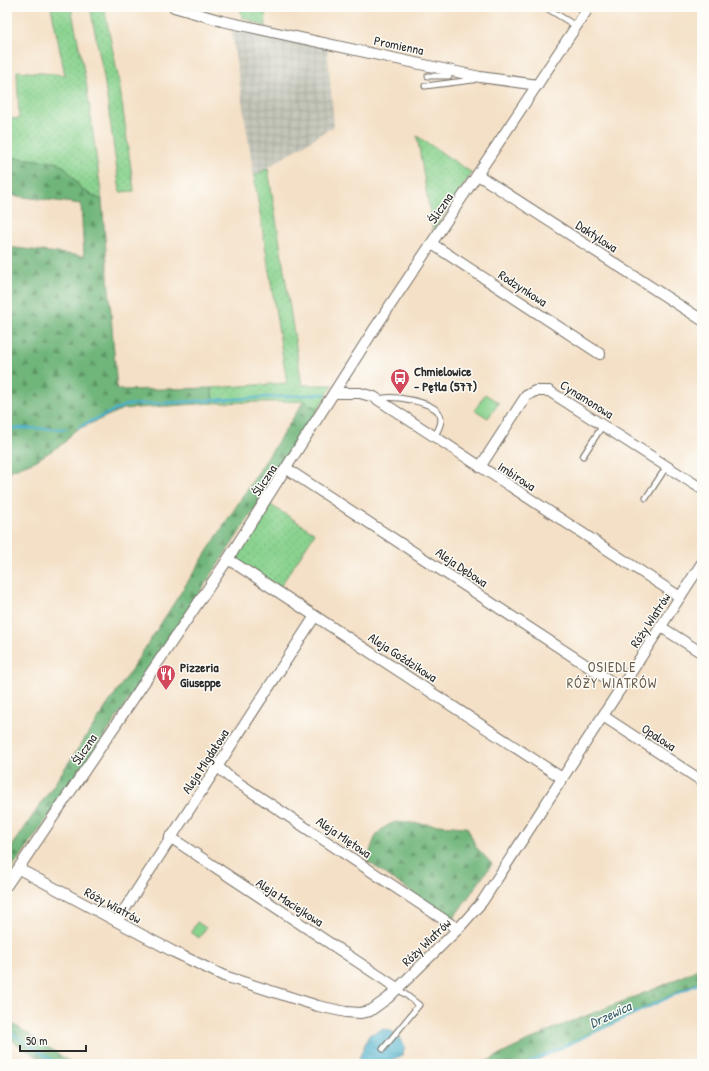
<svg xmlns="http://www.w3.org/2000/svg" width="709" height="1071" viewBox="0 0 709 1071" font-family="'Patrick Hand',sans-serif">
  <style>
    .industrial { fill: url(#industrial-grid) }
    .grass { fill: url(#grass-dots); stroke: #5a7f5d }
    .forest { fill: url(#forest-firs); stroke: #4d7052 }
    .green { fill: #8ad38f; stroke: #5a7f5d }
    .water { fill: url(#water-ripples); stroke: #3a6d7a }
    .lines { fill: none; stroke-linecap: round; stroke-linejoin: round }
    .stream { stroke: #4aafca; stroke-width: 2.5 }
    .service-casing { stroke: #716a61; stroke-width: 7 }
    .minor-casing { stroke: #716a61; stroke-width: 12 }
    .service { stroke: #fff; stroke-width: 5 }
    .minor { stroke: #fff; stroke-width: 10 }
    .labels { text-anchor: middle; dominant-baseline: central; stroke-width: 3; stroke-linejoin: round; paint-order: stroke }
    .street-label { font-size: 13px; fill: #2b2b2b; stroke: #fdfcf7 }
    .poi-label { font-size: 13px; font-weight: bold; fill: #2b2b2b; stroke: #fdfcf7; text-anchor: start }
    .neighbourhood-label { font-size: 14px; letter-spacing: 1px; fill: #6a5d4d; stroke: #fdfcf7 }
    .water-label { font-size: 14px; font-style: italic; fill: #37606b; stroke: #fdfcf7 }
  </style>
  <defs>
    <pattern id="industrial-grid" width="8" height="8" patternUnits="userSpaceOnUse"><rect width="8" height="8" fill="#c4c5b9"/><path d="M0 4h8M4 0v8" fill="none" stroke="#a9a99f"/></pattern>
    <pattern id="grass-dots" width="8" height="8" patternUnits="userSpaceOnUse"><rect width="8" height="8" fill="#8ad38f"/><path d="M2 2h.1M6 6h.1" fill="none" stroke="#77b57c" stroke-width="1.8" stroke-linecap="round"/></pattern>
    <pattern id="forest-firs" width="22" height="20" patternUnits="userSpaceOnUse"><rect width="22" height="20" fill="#6fb57a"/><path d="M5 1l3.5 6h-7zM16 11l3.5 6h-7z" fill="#5b9364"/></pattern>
    <pattern id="water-ripples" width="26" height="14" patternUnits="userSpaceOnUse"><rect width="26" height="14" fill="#4aafca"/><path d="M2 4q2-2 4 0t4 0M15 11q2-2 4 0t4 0" fill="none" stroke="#3e8fa4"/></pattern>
  </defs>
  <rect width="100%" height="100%" fill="#fdfcf7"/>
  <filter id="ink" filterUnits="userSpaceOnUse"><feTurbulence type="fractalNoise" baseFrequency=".025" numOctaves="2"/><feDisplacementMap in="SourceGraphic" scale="8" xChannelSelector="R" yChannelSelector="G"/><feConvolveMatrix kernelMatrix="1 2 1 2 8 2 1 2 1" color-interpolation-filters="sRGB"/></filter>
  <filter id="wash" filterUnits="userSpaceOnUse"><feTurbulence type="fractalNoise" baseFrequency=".012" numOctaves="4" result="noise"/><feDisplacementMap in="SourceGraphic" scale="16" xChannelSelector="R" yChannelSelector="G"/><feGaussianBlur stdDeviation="0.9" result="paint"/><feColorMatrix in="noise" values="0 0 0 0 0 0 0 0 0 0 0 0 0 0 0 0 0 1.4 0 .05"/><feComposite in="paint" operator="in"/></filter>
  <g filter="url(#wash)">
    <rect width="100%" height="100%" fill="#f4e0c6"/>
    <polygon class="industrial" points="231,29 327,46 334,126 254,176"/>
    <g class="grass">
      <polygon points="51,7 71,7 86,81 102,200 82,190 65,167 55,162 7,157 7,118 19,119 17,71 65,75"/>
      <polygon points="90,7 104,7 119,81 134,191 120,192 104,77"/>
      <polygon points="240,7 265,7 266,27 242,17"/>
      <polygon points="417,136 472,173 433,231"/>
      <polygon points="268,168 302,385 333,385 318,409 304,401 213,403 212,388 287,383 254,176"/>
      <polygon points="269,504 315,533 280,587 234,558"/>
    </g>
    <g class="forest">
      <polygon points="7,157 55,162 65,167 82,190 102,200 117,390 212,388 213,403 123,409 74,431 64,443 35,461 7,472 7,247 84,256 81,204 7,195"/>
      <polygon points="304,401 318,409 305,433 102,740 7,876 7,854 129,673"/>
      <path d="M396 822 467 827 476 847 492 864 452 920 367 861C374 841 374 829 396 822Z"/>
      <polygon points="702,967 702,980 529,1064 481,1064 555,1028 662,986"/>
      <polygon points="7,1020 73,1064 48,1064 7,1037"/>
    </g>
    <g class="green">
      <polygon points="485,394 499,403 488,418 475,410"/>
      <polygon points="197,922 206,928 199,938 191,932"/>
    </g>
    <polygon class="water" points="383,1029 389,1030 395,1033 384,1051 398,1036 405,1047 402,1056 383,1064 361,1064 359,1058 369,1035"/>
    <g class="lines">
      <g class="stream">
        <polyline points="79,427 126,405 325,394"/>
        <polyline points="7,428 67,429"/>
        <polyline points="7,1030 58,1064"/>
        <polyline points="526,1064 702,982"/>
      </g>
    </g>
  </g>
  <g filter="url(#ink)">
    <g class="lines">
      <g class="service-casing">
        <g id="service">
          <polyline points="545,7 576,26"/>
          <polyline points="428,76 449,76"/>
          <polyline points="425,86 473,80 477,78"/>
          <path d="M379 399C391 395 431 401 439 413 444 421 438 430 434 437"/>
          <polyline points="583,456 603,425"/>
          <polyline points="646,498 667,466"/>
          <polyline points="383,1049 419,1005 397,988"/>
        </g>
      </g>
      <g class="minor-casing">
        <g id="minor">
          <polyline points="174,7 222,21 480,77 538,85"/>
          <polyline points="478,175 702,320"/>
          <polyline points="432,244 600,354"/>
          <polyline points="334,393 360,393 374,397 680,597"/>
          <polyline points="480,467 526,396 535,391 549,391 702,489"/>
          <polyline points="287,469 621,688"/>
          <polyline points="228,559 562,778"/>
          <polyline points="661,627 702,653"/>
          <polyline points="603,716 702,781"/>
          <polyline points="217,766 228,776 458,929"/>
          <polyline points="170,837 397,988"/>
          <polyline points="19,869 174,952 224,976 318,1006 346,1012 360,1013 370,1011 388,998 458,929 482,902 702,563"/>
          <polyline points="7,885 228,559 373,331 589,7"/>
          <polyline points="117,921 315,616"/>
        </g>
      </g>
      <use href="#service" class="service"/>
      <use href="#minor" class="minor"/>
    </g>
  </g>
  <defs>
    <g id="bus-pin" transform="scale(1)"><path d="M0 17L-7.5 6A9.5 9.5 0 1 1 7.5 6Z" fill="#d1495b" stroke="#fdfcf7"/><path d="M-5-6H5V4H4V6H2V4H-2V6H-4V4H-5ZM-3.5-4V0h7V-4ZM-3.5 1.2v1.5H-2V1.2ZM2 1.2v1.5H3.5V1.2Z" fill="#fff"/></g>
    <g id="restaurant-pin" transform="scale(1)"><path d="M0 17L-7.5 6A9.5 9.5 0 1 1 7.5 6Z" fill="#d1495b" stroke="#fdfcf7"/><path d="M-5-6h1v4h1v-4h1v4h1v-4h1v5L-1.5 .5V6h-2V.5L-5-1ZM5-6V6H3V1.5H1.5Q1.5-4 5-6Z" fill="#fff"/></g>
  </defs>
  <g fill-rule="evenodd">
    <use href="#bus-pin" x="400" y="378"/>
    <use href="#restaurant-pin" x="166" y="674"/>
  </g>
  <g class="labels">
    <g class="street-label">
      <text transform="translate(399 45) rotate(12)">Promienna</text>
      <text transform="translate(440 208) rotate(-56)">Śliczna</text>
      <text transform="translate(597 236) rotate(33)">Daktylowa</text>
      <text transform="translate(523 288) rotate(33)">Rodzynkowa</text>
      <text transform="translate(587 399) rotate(32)">Cynamonowa</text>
      <text transform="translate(517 476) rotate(33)">Imbirowa</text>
      <text transform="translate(264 480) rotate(-57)">Śliczna</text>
      <text transform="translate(462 567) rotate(34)">Aleja Dębowa</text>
      <text transform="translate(650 620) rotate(-57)">Róży Wiatrów</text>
      <text transform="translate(403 657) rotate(33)">Aleja Goździkowa</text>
      <text transform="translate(659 737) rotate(33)">Opalowa</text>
      <text transform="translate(84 749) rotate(-56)">Śliczna</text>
      <text transform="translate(205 761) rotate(-57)">Aleja Migdałowa</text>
      <text transform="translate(344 837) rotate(34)">Aleja Miętowa</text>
      <text transform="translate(290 902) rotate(33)">Aleja Maciejkowa</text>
      <text transform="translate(113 905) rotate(28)">Róży Wiatrów</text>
      <text transform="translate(426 942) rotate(-44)">Róży Wiatrów</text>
    </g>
    <g class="poi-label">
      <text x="414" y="371">Chmielowice<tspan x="414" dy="15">- Pętla (577)</tspan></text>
      <text x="180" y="667">Pizzeria<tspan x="180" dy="15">Giuseppe</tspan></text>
    </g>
    <g class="neighbourhood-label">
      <text x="612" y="666">OSIEDLE<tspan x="612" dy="16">RÓŻY WIATRÓW</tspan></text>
    </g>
    <g class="water-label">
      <text transform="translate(610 1014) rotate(-25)">Drzewica</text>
    </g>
  </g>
  <rect width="709" height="1071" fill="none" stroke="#fdfcf7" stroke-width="24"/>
  <path d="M20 1045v6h66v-6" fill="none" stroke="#2b2b2b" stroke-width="2"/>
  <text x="26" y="1045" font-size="12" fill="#2b2b2b" stroke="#fdfcf7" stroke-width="3" paint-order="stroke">50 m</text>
</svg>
